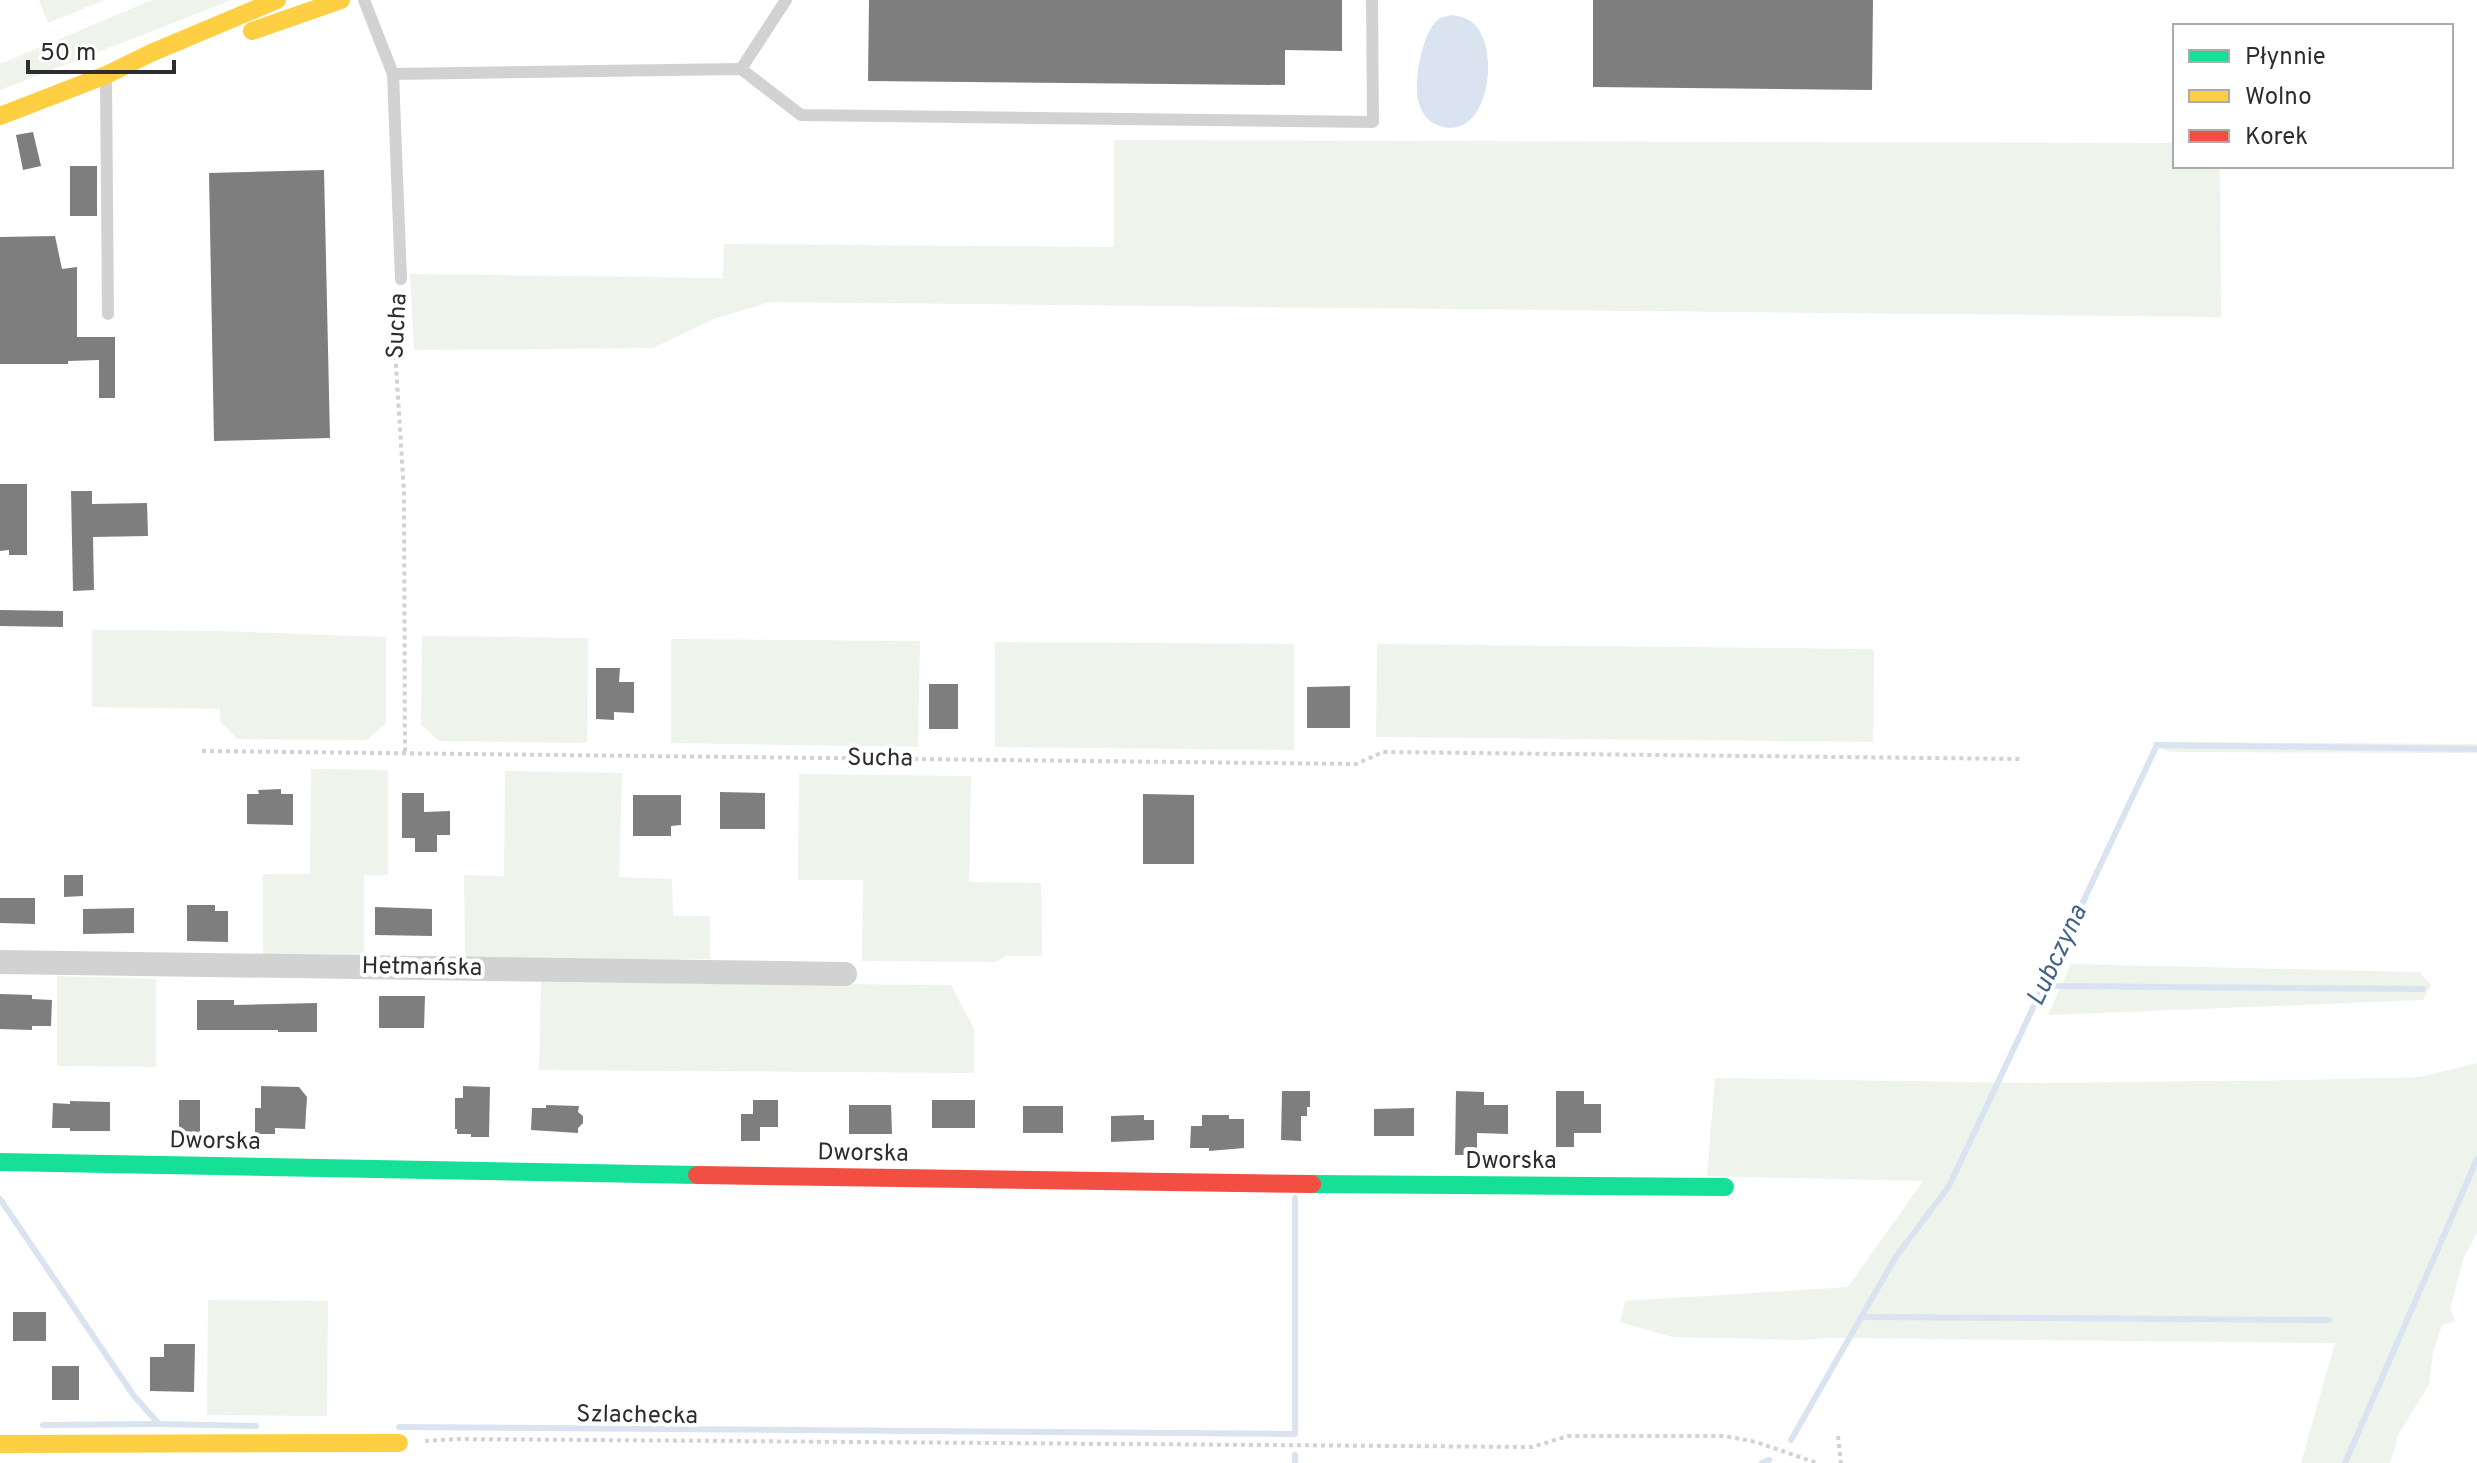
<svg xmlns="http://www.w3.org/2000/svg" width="2477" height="1463" viewBox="0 0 2477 1463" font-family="Overpass,sans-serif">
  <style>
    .green { fill: #eef3eb }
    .water { fill: #d9e4f0 }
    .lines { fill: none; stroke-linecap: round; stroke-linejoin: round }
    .stream { stroke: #d9e4f0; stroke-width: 6 }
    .building { fill: #7e7e7e }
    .path { stroke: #d2d2d2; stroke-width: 4; stroke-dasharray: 4 4; stroke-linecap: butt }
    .lane { stroke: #d2d2d2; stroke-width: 12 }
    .street { stroke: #d2d2d2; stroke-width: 24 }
    .fast { stroke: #16e098; stroke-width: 18 }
    .slow { stroke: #ffcf43; stroke-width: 18 }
    .jam { stroke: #f24e42; stroke-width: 18 }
    .labels { text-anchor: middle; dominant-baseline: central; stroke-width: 8; stroke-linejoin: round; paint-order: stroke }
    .street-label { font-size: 24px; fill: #2d2d2d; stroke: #fff }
    .water-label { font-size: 26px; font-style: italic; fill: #416489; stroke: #fff }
  </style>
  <rect width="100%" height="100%" fill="#fff"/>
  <g class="green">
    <polygon points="39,0 104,0 48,23"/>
    <polygon points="152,0 232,0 0,90 0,64"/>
    <polygon points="1114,140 2175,143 2175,166 2220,166 2221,317 771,302 716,318 653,348 414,350 410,274 723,278 724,244 1114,247"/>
    <polygon points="92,630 221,631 386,637 386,724 366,740 237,739 220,721 220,709 92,707"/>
    <polygon points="422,636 588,638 587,743 439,741 421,724"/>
    <polygon points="671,639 920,641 918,747 671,743"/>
    <polygon points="995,642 1294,644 1294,750 995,747"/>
    <polygon points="1377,644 1874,649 1873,742 1376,737"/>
    <polygon points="2150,742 2477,744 2477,753 2169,752"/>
    <polygon points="311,769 388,770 388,875 364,875 364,958 263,956 263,874 310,874"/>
    <polygon points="505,771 622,773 619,877 672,879 673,916 710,916 710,959 465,959 464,875 504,876"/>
    <polygon points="799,774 971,776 969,882 1041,883 1042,956 1006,956 996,962 862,961 863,880 798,880"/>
    <polygon points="2071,964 2419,972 2431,985 2423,1000 2048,1015"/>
    <polygon points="57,976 156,979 156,1067 57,1066"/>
    <polygon points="541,982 951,985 974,1029 974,1073 539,1070"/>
    <polygon points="2477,1063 2477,1233 2464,1257 2450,1308 2455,1321 2442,1325 2433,1352 2429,1385 2399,1433 2390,1463 2301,1463 2335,1343 1828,1338 1799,1340 1672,1337 1620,1322 1625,1301 1848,1287 1923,1181 1707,1176 1715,1078 2027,1083 2300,1080 2420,1077"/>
    <polygon points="208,1300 328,1301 327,1416 207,1415"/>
  </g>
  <path class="water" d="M1452 15C1460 16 1468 18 1474 24 1501 49 1489 142 1440 126 1427 122 1421 112 1418 100 1414 80 1422 30 1440 18 1441 18 1451 15 1452 15Z"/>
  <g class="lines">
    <g class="stream">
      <polyline points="2045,986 2423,989"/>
      <polyline points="0,1199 134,1396 159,1424 256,1426"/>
      <polyline points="1861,1317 2329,1320"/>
      <polyline points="43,1425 159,1424"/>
      <polyline points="399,1427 1295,1434 1295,1198"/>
      <polyline points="1791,1440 1895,1258 1949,1186 2157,745 2477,749"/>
      <polyline points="1295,1455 1295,1463"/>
      <polyline points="1762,1463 1769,1460"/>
      <polyline points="2345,1463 2477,1159"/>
    </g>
  </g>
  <g class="building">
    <polygon points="869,0 1342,0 1342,51 1285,50 1285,85 868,81"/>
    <polygon points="1593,0 1873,0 1872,90 1593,87"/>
    <polygon points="33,132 41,166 23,170 16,135"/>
    <rect x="70" y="166" width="27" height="50"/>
    <polygon points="324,170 330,438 214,441 209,173"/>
    <polygon points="55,236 62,269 77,267 77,337 115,337 115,398 99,398 99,360 68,361 68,364 0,364 0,237"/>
    <polygon points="0,484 27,484 27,555 9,555 9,550 0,551"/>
    <polygon points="71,491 92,491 92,504 147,503 148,536 93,537 94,590 73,591"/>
    <polygon points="0,610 63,611 63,627 0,626"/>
    <polygon points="596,668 620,668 619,682 634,682 634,713 614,712 614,720 596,719"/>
    <rect x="929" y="684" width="29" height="45"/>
    <polygon points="1350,686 1350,728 1307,728 1307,687"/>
    <polygon points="281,789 281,794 293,794 293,825 247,824 247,794 259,794 258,790"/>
    <polygon points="720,792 765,793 765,829 720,829"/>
    <polygon points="402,793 424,793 424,812 450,811 450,835 437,835 437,852 415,852 415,838 402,838"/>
    <polygon points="1143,794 1194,795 1194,864 1143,864"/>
    <polygon points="633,795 681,795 681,825 671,826 671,836 633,836"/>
    <polygon points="64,875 83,875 83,896 64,897"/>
    <polygon points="0,898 35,898 35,924 0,923"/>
    <polygon points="187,905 215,905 215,911 228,911 228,942 187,941"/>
    <polygon points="375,907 432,909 432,936 375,935"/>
    <polygon points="134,908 134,933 83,934 83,909"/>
    <polygon points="0,994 32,995 32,999 52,1000 51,1026 32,1026 32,1030 0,1029"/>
    <polygon points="379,996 425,996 424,1028 379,1028"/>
    <polygon points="197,1000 234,1000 234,1005 317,1003 317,1032 278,1032 278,1030 197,1030"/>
    <polygon points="261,1086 299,1087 307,1097 305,1129 275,1128 275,1134 255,1134 255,1108 261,1108"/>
    <polygon points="463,1086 490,1087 489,1137 471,1137 471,1134 457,1134 457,1129 455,1129 455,1098 463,1098"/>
    <polygon points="1282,1091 1310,1091 1310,1107 1307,1107 1307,1116 1301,1116 1301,1141 1281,1140"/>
    <polygon points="1456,1091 1484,1092 1484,1105 1508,1105 1508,1134 1477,1133 1477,1155 1455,1155"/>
    <polygon points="1556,1091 1584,1091 1584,1104 1601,1104 1601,1133 1574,1133 1574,1147 1556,1147"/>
    <rect x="179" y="1100" width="21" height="38"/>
    <polygon points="753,1100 778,1100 778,1127 760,1127 760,1141 741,1141 741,1114 753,1114"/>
    <rect x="932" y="1100" width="43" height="28"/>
    <polygon points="70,1101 110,1102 110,1131 70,1131 70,1128 52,1128 53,1103 70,1104"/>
    <polygon points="546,1105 579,1106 578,1112 583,1116 583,1123 578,1128 578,1133 531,1130 532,1108 546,1108"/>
    <polygon points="849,1105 891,1105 892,1134 849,1134"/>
    <rect x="1023" y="1106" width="40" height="27"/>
    <polygon points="1414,1108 1414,1136 1374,1136 1374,1109"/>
    <polygon points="1144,1115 1144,1120 1154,1120 1154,1140 1111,1142 1111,1116"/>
    <polygon points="1202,1115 1229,1115 1229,1119 1244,1119 1244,1148 1209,1151 1209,1148 1190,1148 1191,1126 1202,1126"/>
    <rect x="13" y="1312" width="33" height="29"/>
    <polygon points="164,1344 195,1344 194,1392 150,1391 150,1357 164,1357"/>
    <rect x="52" y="1366" width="27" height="34"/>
  </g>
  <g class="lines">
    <g class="path">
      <polyline points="400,292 395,350 404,492 405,753"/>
      <polyline points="202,751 1356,764 1383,752 2021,759"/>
      <polyline points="1838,1436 1841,1463"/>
      <polyline points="425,1441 456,1439 1532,1447 1568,1436 1724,1436 1756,1442 1817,1463"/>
    </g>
    <g class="lane">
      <polyline points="364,0 393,74 401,279"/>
      <polyline points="741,69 786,0"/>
      <polyline points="393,74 741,69 801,115 1373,122 1372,0"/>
      <polyline points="106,78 108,314"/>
    </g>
    <polyline class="street" points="0,962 845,974"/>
    <g class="fast">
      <polyline points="0,1162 697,1175"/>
      <polyline points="1312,1184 1725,1187"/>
    </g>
    <g class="slow">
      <polyline points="252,31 341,0"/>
      <polyline points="0,116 106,75 151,53 277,0"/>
      <polyline points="0,1444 399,1443"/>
    </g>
    <polyline class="jam" points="697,1175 1312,1184"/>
  </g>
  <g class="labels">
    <g class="street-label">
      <text transform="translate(398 326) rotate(-87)">Sucha</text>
      <text transform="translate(880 759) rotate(1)">Sucha</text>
      <text transform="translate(422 968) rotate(1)">Hetmańska</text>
      <text transform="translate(215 1142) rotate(1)">Dworska</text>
      <text transform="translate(863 1154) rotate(1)">Dworska</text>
      <text x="1511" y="1162">Dworska</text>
      <text transform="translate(637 1416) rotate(1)">Szlachecka</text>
    </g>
    <g class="water-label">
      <text transform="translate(2058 956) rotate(-65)">Lubczyna</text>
    </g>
  </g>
  <rect x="2173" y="24" width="280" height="144" fill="#ffffff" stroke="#ababab" stroke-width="2"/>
  <rect x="2189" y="50" width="40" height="12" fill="#16e098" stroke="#ababab" stroke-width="2"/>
  <text x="2245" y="64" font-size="24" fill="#2d2d2d">Płynnie</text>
  <rect x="2189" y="90" width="40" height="12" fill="#ffcf43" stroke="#ababab" stroke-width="2"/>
  <text x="2245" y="104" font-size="24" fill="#2d2d2d">Wolno</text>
  <rect x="2189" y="130" width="40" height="12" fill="#f24e42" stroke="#ababab" stroke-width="2"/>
  <text x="2245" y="144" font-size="24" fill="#2d2d2d">Korek</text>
  <path d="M28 60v12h146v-12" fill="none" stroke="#2d2d2d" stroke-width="4"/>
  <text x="40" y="60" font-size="24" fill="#2d2d2d" stroke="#ffffff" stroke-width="6" paint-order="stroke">50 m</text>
</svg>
